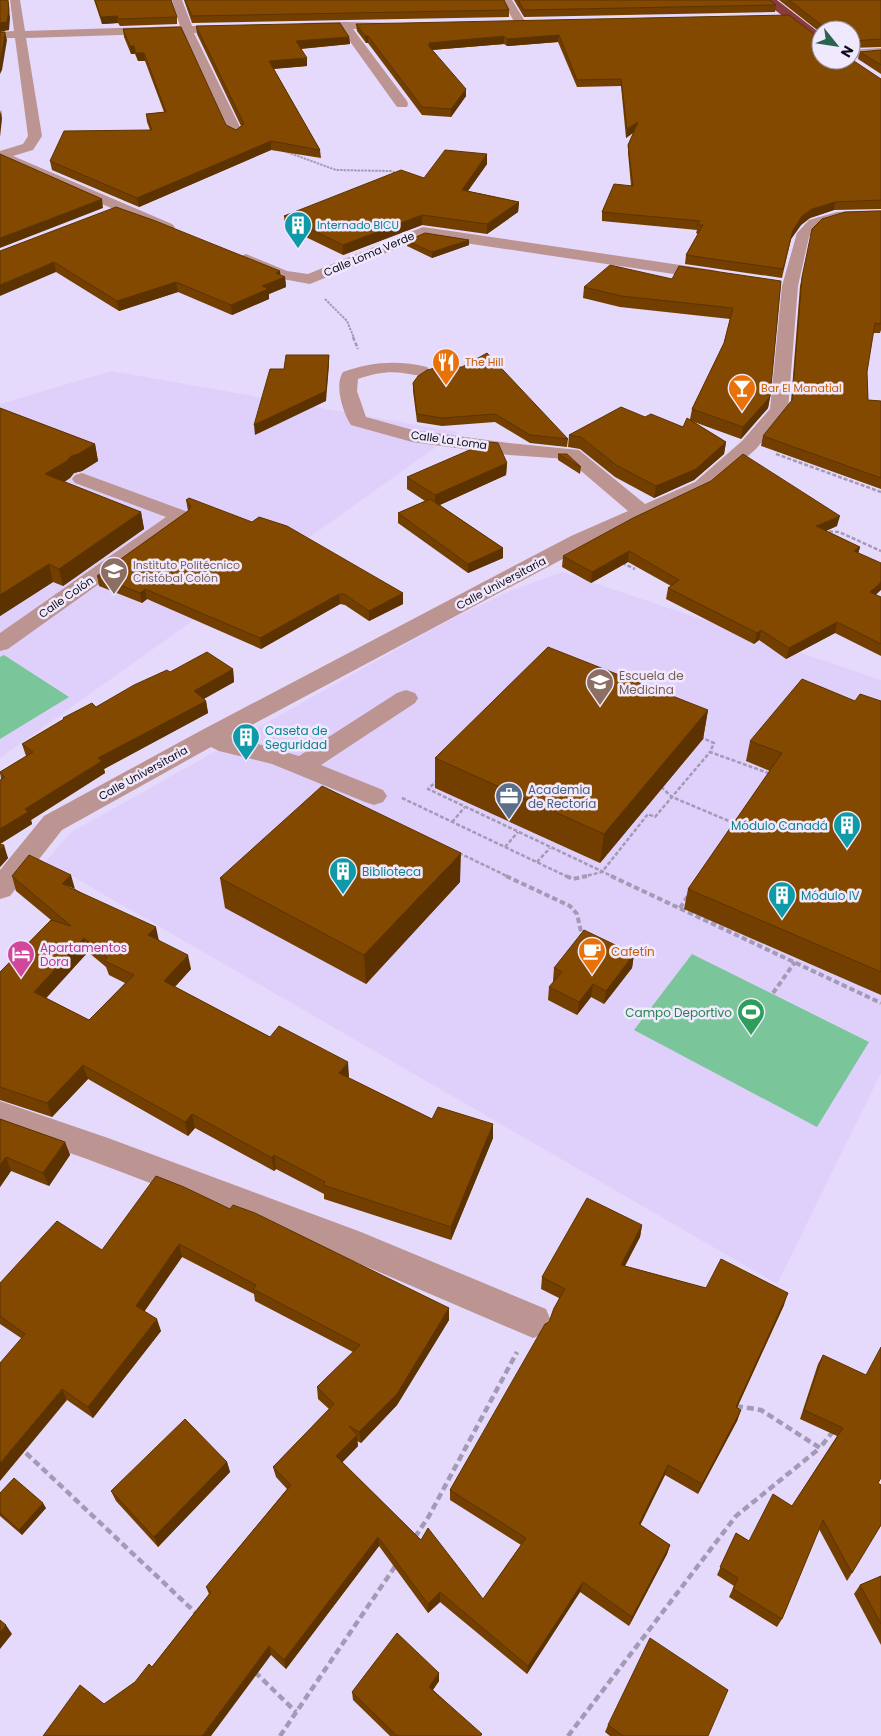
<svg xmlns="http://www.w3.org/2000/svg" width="881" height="1736" viewBox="0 0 881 1736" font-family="Poppins,sans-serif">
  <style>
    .built { fill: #dfd0fb }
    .green { fill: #7ac69a }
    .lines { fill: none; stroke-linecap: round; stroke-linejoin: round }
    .path-far3 { stroke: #a39ab5; stroke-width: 2; stroke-dasharray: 2.5 1; stroke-linecap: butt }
    .path-far2 { stroke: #a39ab5; stroke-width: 2.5; stroke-dasharray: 4 2; stroke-linecap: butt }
    .path-far1 { stroke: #a39ab5; stroke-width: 4; stroke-dasharray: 5.5 3; stroke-linecap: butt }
    .path { stroke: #a39ab5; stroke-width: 4.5; stroke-dasharray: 7 4; stroke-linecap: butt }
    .minor { fill: #bc9492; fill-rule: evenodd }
    .highway { fill: #8a3b3b; fill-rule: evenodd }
    .wall { fill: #723f00; fill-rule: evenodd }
    .shaded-wall { fill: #5c3300 }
    .building { fill: #844900; stroke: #5c3300; fill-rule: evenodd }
    .labels { text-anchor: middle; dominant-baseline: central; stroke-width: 5; stroke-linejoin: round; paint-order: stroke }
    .far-culture-label { font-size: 11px; fill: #0d838f; stroke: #f0e9fe; text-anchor: start }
    .far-street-label { font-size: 11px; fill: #100c17; stroke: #f0e9fe }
    .far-food-label { font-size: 11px; fill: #c56008; stroke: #f0e9fe; text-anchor: start }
    .far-education-label { font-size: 11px; fill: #785e54; stroke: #f0e9fe; text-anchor: start }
    .education-label { font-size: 12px; fill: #785e54; stroke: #f0e9fe; text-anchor: start }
    .culture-label { font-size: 12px; fill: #0d838f; stroke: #f0e9fe; text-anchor: start }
    .service-label { font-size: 12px; fill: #4e5e75; stroke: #f0e9fe; text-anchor: start }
    .hotel-label { font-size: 12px; fill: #b23c85; stroke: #f0e9fe; text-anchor: start }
    .food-label { font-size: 12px; fill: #c56008; stroke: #f0e9fe; text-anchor: start }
    .leisure-label { font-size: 12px; fill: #27864d; stroke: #f0e9fe; text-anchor: end }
  </style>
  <rect width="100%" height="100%" fill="#e5d9fc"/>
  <g class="built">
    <polygon points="111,371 457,432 0,758 0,404"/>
    <polygon points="562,572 881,680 881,1073 777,1284 46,861 70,833 444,623 510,591"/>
  </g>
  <g class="green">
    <polygon points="4,655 69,697 0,739 0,657"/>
    <polygon points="692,954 869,1042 817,1127 634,1030"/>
  </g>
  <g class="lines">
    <g class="path-far3">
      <polyline points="284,151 336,170 391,171 398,174"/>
      <polyline points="325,299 347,321 354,338"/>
    </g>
    <g class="path-far2">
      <polyline points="353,337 358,349"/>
      <polyline points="776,454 881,492"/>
      <polyline points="823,531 839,532 881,551"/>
      <polyline points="622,563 635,569"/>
      <polyline points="700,737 714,743 710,752 771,774"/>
      <polyline points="438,780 428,789 614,877"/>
      <polyline points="661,787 672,797 736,824"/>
      <polyline points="402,798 568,877"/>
      <polyline points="452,822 465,807"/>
      <polyline points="505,847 518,832"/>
      <polyline points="459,853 509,877"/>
      <polyline points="537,862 550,848"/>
      <polyline points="582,877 602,872 648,814 655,817 710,752"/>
    </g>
    <g class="path-far1">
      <polyline points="506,876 570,906 577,914 582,936"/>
      <polyline points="566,876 573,879 587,876"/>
      <polyline points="611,876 881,1003"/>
      <polyline points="680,908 688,896"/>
      <polyline points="773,993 795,962"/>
    </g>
    <g class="path">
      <polyline points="736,1406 761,1410 820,1448 834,1430"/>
      <polyline points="26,1453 198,1615"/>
      <polyline points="415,1537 429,1516 517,1352"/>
      <polyline points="255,1672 296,1712"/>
      <polyline points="280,1736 396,1565"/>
      <polyline points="568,1736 736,1516 820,1448"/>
    </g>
    <g class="minor">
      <polygon points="10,0 20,0 25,31 180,26 172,0 182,0 192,26 238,26 240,28 238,30 234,31 194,33 243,133 236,137 229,133 183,33 26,38 42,136 33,150 13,156 172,224 175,227 172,230 162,230 0,160 0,151 23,144 28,136 15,38 0,38 0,32 14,31"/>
      <polygon points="502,0 512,0 526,23 524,25 516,25"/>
      <polygon points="344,22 398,23 400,25 398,27 394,28 353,29 407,101 408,104 407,107 397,107 341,29 304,29 298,26 304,23"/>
      <polygon points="881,48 881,56 851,58 851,50"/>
      <path d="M881 210V218L843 219 819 226 809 237 798 286 788 410 756 449 709 490 587 546 231 736 299 756 397 693 406 690 415 693 418 698 415 703 321 765 383 790 387 796 383 802 374 805 365 802 272 764 219 751 211 747 62 830 10 896 0 899V870L44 816 202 730 571 536 628 511 567 459 509 455 412 442 351 425C343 413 334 385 343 372 372 362 397 360 427 367L430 371 427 375C419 377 411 374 403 373 387 371 373 374 358 379L357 391 366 417 413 430 509 443 579 450 645 504 695 482 742 441 770 409 782 286 797 233 809 220 837 212Z"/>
      <polygon points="423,227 714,270 720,272 722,275 720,278 714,280 425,237 310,284 277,278 240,262 238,259 240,256 246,254 287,271 308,274"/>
      <polygon points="82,473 188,512 191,516 180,526 8,649 0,651 0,633 166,517 75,483 72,479 75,475"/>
      <polygon points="0,1101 108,1138 361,1232 546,1309 551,1321 546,1333 533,1338 337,1254 87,1159 0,1129"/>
    </g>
    <polygon class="highway" points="767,0 777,0 821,34 821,43 817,42 771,7"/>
  </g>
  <g class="wall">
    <polygon points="94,0 171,0 177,17 177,24 120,26 118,23 102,24"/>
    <polygon points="184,0 504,0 509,10 509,17 192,23"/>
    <polygon points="514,0 770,0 776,5 775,12 524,17"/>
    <polygon points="779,0 881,0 881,47 851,48 851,30 821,30 821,33"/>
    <polygon points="356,24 818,37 821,60 881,79 881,209 834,210 810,218 801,225 791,239 782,278 685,264 686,255 698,234 696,233 697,230 602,221 602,212 631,186 628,153 628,145 634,132 626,138 621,86 577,87 558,42 507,46 504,44 432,50 466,96 451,117 422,115 368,43 366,43 357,31"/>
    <polygon points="196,26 349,37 350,44 301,49 307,66 274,69 320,150 321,158 271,150 139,207 52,170 50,161 150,130 147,122 146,114 164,112 145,61 138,61 135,54 131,54 124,37 123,29 226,125 236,130 241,126 197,34"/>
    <polygon points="881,50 881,74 858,59 860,52"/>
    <polygon points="487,154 487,164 468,191 519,202 518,212 487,234 422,225 343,255 285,227 284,216 424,178"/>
    <polygon points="881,211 881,330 880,333 873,333 867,372 868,400 881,401 881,489 761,446 763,436 791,402 800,286 802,277"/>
    <polygon points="407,241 469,245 432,258 407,246"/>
    <polygon points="0,251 280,275 285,277 286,287 269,294 269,299 232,315 178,292 119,311 56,272"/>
    <polygon points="672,279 781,281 770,397 768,408 741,439 694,422 726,442 724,454 694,480 654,498 615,477 580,449 568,447 569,435 645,417 683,427 690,419 692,409 724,343 730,319 620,307 583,298 584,287"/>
    <polygon points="413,383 568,439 567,447 530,443 495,422 442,426 417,422 413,391"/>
    <polygon points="0,408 95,444 98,461 82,471 74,473 70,478 64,482 141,512 144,529 63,586 53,582 0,616"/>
    <polygon points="558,454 581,467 580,474 558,460"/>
    <polygon points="507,463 506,475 440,505 503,548 503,558 468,573 398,523 398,513 425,501 407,489 407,477"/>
    <polygon points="186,500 403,593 403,604 369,621 345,605 340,604 261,649 147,599 142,603 99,586 97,576 188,511"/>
    <polygon points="837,526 826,531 860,547 858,553 876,595 881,597 881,656 835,633 786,659 759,640 754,644 666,599 668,588 671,586 628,562 591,583 562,567 563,556"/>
    <polygon points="233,669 234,682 204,699 206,701 208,713 104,769 105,773 31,820 32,824 0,844 8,858 0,867 1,779 0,772 26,756 22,744 63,720 63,718 96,707 170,672"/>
    <polygon points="855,701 881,701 881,995 684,909 688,889 770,771 746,761 750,741"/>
    <polygon points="708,710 703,739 600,863 435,788 435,758"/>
    <path d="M12 876 75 889 159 940 191 969 175 987 270 1037 349 1076 348 1078 432 1119 493 1138 451 1240 324 1199V1194L276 1169 274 1171 195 1128 188 1136 88 1079 52 1117 0 1100V972L51 920 16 891ZM88 952 106 967 109 975 125 983 89 1020 46 998Z"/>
    <polygon points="220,878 460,882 366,984 225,908"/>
    <polygon points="634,954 632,968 604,1004 591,997 577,1015 548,1000 549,987 553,982 553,981 554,968"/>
    <polygon points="0,1119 65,1142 70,1155 49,1186 11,1171 0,1187"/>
    <polygon points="230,1209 449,1308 449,1320 397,1405 361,1443 357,1441 358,1446 342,1462 421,1540 483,1599 521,1545 450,1500 450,1490 549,1322 559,1298 541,1289 542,1277 642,1225 640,1237 625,1266 706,1288 784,1305 737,1408 741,1410 737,1421 698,1494 665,1475 640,1525 670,1545 667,1554 629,1626 580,1592 527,1674 440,1602 428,1613 379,1546 286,1669 271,1655 104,1704 135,1682 152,1667 209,1594 206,1587 287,1489 276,1477 273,1467 329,1409 318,1399 317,1387 353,1352 255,1301 254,1294 182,1257 144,1311 161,1331 93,1418 67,1400 21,1338 0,1324 0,1283"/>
    <polygon points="823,1355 878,1483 852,1573 847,1581 819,1529 782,1619 777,1627 729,1597 734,1586 717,1575 736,1533 749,1541 792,1506 837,1436 800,1419 818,1364"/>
    <polygon points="227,1462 230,1472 158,1547 116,1501 111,1491"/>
    <polygon points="0,1493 46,1508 22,1535 0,1516"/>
    <polygon points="881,1576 881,1645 854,1594 860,1585"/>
    <polygon points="439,1673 439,1681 433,1690 482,1736 390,1736 353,1700 352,1692"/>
    <polygon points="608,1725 708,1736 610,1736 605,1732"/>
  </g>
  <g class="shaded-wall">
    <polygon points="8,0 10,18 9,30 0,32 0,23 8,0 9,0"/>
    <polygon points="117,16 118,23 102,24 101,17"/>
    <polygon points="5,32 7,40 2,70 0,74 0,63"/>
    <polygon points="559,35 558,42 507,46 507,39"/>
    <polygon points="365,36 368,36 368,43 366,43"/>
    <polygon points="504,36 504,44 431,50 428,53 429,43"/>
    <polygon points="349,37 350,44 297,49 296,41"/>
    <polygon points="130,46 134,46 135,54 131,54"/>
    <polygon points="136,53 144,53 145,61 138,61"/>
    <polygon points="307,58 307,66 270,69 269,61"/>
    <polygon points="466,89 466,96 451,117 451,109"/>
    <polygon points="1,110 2,119 0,137 0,114"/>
    <polygon points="638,122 637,130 626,138 627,129"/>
    <polygon points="271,141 271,150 139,207 137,198"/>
    <polygon points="487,154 487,164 462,199 462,190"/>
    <polygon points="102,199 103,208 0,248 0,238"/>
    <polygon points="519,202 518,212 487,234 487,224"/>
    <polygon points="835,202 834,210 810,218 801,225 791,239 782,278 793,230 802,216 812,209"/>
    <polygon points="422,215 422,225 343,255 343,245"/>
    <polygon points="469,240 469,245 432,258 432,252"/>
    <polygon points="54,262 56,272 0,296 0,285"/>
    <polygon points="280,271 281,279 285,277 286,287 269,294 269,299 232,315 231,305 262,286 276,273"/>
    <polygon points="176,282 178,292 119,311 117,301"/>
    <polygon points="329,355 329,365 326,401 255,435 254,425"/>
    <polygon points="770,397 768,408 741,439 743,427"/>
    <polygon points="726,442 724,454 694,480 654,498 656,486"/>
    <polygon points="95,444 98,461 82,471 74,473 70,478 49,492 45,474 71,456"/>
    <polygon points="507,463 506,475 435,507 435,495"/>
    <polygon points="141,512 144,529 63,586 59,569"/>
    <polygon points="840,516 837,526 813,536 816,526"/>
    <polygon points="860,547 857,558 854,551"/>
    <polygon points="503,548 503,558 468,573 468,564"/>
    <polygon points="629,551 628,562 591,583 592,572"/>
    <polygon points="49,564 53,582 0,616 0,595"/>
    <polygon points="881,582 881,590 867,603 870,592"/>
    <polygon points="145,589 147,599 142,603 140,593"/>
    <polygon points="403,593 403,604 369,621 369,611"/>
    <polygon points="339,594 340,604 261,649 260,638"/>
    <polygon points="837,622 835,633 786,659 789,648"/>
    <polygon points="761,630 759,640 754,644 757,633"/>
    <polygon points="233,669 234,682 196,703 194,691"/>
    <polygon points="206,701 208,713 104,769 105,773 31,820 32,824 0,844 0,829 25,809 98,758"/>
    <polygon points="708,710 703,739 600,863 604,834"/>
    <polygon points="4,845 8,858 0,867 0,850"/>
    <polygon points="461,853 460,882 366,984 364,955"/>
    <polygon points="71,875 75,889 62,884"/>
    <polygon points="156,927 159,941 148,935"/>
    <polygon points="84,938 88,952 39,1006 34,992"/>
    <polygon points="634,954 632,968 604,1004 606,991"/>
    <polygon points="188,955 191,969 167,995 164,981"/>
    <polygon points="593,984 591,997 577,1015 579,1002"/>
    <polygon points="348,1062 349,1076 340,1087 339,1073"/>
    <polygon points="83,1065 88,1079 52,1117 47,1103"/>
    <polygon points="192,1114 195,1128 188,1136 185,1122"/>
    <polygon points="493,1124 493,1138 451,1240 451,1227"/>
    <polygon points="65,1142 70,1155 49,1186 43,1173"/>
    <polygon points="274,1155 276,1169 274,1171 272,1158"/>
    <polygon points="6,1157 11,1171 0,1187 0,1165"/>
    <polygon points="642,1225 640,1237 619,1277 621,1265"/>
    <polygon points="179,1244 182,1257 140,1318 136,1306"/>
    <polygon points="788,1293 784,1305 732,1418 736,1407"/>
    <polygon points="449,1308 449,1320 397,1405 361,1443 359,1432"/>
    <polygon points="157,1319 161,1331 93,1418 88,1407"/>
    <polygon points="62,1389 67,1400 0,1481 0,1463"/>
    <polygon points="741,1410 737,1421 698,1494 702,1484"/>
    <polygon points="357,1435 358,1446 338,1467 336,1456"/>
    <polygon points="227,1462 230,1472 158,1547 154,1537"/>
    <polygon points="668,1465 665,1475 636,1534 639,1524"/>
    <polygon points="43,1503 46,1508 22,1535 19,1530"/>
    <polygon points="378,1537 379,1546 286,1669 284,1660"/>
    <polygon points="670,1545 667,1554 629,1626 632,1617"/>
    <polygon points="583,1582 580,1592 527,1674 528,1666"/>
    <polygon points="440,1592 440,1602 428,1613 428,1604"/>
    <polygon points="6,1625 12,1634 0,1649 0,1632"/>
    <polygon points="269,1646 271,1655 211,1736 202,1736"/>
    <polygon points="439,1673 439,1681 429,1695 429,1687"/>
  </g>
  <g class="building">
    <polygon points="0,0 8,0 9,10 7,22 0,23"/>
    <polygon points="95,0 171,0 177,17 119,19 117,16 101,17"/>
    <polygon points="185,0 504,0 509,10 192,16"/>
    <polygon points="518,0 770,0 776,5 524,10"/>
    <polygon points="789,0 881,0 881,39 852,41 851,48 851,30 824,30 824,27"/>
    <polygon points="789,15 818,37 821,37 821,60 851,60 851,59 881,79 881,200 835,202 812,209 802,216 793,230 783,269 686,255 703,225 697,225 700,221 602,212 614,184 633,186 628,145 638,122 627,129 621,79 577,80 559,35 507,39 504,36 429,43 431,45 428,45 466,89 451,109 422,107 368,36 365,36 356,24"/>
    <polygon points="340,23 349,37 296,41 307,58 269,61 320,150 271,141 137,198 50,161 64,131 152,130 146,114 166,112 144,53 136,53 134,46 130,46 123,29 181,27 226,125 236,130 244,124 196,26"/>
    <polygon points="0,32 5,32 0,63"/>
    <polygon points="881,50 881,65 860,52"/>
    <polygon points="445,150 487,154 462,190 519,202 487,224 422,215 343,245 284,216 401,170 424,178"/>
    <polygon points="0,154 102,199 0,238"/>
    <polygon points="116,207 153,220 280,271 276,273 285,277 262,286 268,289 231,305 176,282 117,301 54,262 0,285 0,251"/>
    <polygon points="881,211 881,324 875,323 867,372 868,400 881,401 881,478 763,436 792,400 802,277 812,229 822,219 845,212"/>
    <polygon points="425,233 469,240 432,252 407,241"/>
    <polygon points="610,265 672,279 679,266 781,281 770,397 743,427 692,409 724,343 733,308 621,296 584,287"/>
    <polygon points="487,353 568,439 530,435 495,414 442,418 417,414 413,383 418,376 427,370 439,367 462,367"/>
    <polygon points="286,355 329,355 326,391 254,425 270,369 284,369"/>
    <polygon points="621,407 645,417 651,414 683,427 687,418 726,442 696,469 656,486 616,465 581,437 569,435"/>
    <polygon points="0,408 95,444 78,454 71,456 67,461 45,474 141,512 59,569 49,564 0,595"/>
    <polygon points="488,442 498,443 507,463 435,495 407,477"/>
    <polygon points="558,454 567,454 581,467"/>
    <polygon points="743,454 840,516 816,526 860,547 854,551 881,563 881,582 870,592 881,597 881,644 837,622 789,648 761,630 757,633 668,588 679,580 629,551 592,572 563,556 633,518 711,481"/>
    <polygon points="189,498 252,522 259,517 287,526 403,593 369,611 344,594 339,594 260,638 145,589 140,593 97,576 188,511 191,506 186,500"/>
    <polygon points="430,499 503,548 468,564 398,513"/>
    <polygon points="548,647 708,710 604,834 435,758"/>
    <polygon points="207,652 233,669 194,691 206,701 98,758 102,761 25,809 28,812 0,829 0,780 5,777 0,773 0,772 33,752 22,744 64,719 63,718 92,703 96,707 134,685 167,670 170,672"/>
    <polygon points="802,679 855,701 860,694 881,701 881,972 688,889 782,753 750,741"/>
    <polygon points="322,786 461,853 364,955 220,878"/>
    <polygon points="0,844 4,845 0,850"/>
    <path d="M29 855 71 875 62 884 156 927 148 935 188 955 164 981 270 1037 279 1026 348 1062 339 1073 432 1119 438 1107 493 1124 451 1227 323 1185 325 1182 274 1155 272 1158 192 1114 185 1122 83 1065 47 1103 0 1087V972L51 920 71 926 12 876ZM84 938 107 957 105 961 134 975 89 1020 34 992Z"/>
    <polygon points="584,930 634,954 606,991 593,984 579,1002 549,987 562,972 554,968"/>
    <polygon points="0,1119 65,1142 43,1173 6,1157 0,1165"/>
    <polygon points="156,1176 184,1187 230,1209 233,1205 255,1213 449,1308 397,1394 359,1432 349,1426 357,1435 336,1456 421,1540 428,1528 483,1599 526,1538 450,1490 545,1324 549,1322 554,1308 565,1289 542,1277 587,1198 642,1225 621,1265 706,1288 721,1259 788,1293 736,1407 741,1410 702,1484 668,1465 639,1524 670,1545 632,1617 583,1582 528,1666 440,1592 428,1604 378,1537 284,1660 269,1646 202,1736 43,1736 80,1685 104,1704 135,1682 149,1664 152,1667 211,1592 206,1587 291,1485 273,1467 334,1404 317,1387 360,1345 253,1289 256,1285 179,1244 136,1306 157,1319 88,1407 62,1389 0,1463 0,1363 25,1334 0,1316 0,1283 57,1221 102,1250"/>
    <polygon points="881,1347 881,1478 878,1483 881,1485 881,1525 852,1573 823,1520 782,1619 733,1589 738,1578 720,1567 736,1533 749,1541 773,1494 792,1506 843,1428 804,1410 823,1355 866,1375"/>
    <polygon points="185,1419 227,1462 154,1537 111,1491"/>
    <polygon points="14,1478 43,1503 19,1530 0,1513 0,1493"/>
    <polygon points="881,1576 881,1624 860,1585"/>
    <polygon points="0,1620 6,1625 0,1632"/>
    <polygon points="397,1633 439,1673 429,1687 482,1734 480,1736 397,1736 352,1692"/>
    <polygon points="650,1638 728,1690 708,1736 623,1736 608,1725"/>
  </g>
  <defs>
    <g id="building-pin" transform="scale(1.4375)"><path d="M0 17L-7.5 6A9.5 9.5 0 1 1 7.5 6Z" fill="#0f9aa8" stroke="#f0e9fe"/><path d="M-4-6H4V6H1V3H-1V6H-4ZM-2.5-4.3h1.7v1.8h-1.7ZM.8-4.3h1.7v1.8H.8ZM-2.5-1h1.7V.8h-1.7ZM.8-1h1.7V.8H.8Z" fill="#fff"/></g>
    <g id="restaurant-pin" transform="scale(1.4375)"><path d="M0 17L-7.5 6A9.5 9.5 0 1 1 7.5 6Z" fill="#e8710a" stroke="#f0e9fe"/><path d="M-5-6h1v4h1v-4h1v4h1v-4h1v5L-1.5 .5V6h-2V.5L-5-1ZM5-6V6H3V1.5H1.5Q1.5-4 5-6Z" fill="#fff"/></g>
    <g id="bar-pin" transform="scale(1.4375)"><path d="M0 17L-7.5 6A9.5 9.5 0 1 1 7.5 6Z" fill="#e8710a" stroke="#f0e9fe"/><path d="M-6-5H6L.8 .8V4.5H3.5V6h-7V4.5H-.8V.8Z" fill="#fff"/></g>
    <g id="university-pin" transform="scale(1.4375)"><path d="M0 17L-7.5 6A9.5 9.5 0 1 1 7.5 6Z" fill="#8d6e63" stroke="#f0e9fe"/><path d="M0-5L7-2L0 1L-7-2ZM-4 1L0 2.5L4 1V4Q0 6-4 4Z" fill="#fff"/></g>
    <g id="school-pin" transform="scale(1.4375)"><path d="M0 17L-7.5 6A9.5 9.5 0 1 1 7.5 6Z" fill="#8d6e63" stroke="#f0e9fe"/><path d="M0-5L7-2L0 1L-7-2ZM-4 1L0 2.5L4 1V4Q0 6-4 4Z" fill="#fff"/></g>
    <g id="office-pin" transform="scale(1.4375)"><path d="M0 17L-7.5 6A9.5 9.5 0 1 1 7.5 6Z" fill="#5c6f8a" stroke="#f0e9fe"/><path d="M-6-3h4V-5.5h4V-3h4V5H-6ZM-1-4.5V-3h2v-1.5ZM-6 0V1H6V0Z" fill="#fff"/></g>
    <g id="cafe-pin" transform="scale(1.4375)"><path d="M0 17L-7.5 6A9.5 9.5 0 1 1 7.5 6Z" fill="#e8710a" stroke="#f0e9fe"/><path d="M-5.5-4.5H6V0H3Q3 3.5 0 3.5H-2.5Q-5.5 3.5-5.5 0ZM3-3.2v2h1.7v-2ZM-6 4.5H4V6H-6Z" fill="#fff"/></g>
    <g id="hotel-pin" transform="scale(1.4375)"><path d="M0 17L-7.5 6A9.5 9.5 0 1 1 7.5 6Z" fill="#d1479c" stroke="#f0e9fe"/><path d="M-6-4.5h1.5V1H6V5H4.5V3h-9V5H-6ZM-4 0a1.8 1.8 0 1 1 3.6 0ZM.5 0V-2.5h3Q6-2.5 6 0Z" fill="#fff"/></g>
    <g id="stadium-pin" transform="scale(1.4375)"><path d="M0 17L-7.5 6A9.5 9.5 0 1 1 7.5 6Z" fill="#2e9e5b" stroke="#f0e9fe"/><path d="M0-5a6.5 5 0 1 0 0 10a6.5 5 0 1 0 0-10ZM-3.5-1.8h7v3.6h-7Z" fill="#fff"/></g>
  </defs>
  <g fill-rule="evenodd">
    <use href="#building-pin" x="298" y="225"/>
    <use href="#restaurant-pin" x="446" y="362"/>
    <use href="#bar-pin" x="742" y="388"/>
    <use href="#university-pin" x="114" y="571"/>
    <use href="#school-pin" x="600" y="682"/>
    <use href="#building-pin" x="246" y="737"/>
    <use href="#office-pin" x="509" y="796"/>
    <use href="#building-pin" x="847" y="825"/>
    <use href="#building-pin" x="343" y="871"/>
    <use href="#building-pin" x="782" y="895"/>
    <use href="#cafe-pin" x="592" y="951"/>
    <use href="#hotel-pin" x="21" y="954"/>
    <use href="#stadium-pin" x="751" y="1012"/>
  </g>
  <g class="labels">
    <g class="far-culture-label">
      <text x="317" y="225">Internado BICU</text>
    </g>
    <g class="far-street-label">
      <text transform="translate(369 254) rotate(-23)">Calle Loma Verde</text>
      <text transform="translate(449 440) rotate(8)">Calle La Loma</text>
      <text transform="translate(501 583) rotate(-28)">Calle Universitaria</text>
      <text transform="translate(66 597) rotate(-35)">Calle Colón</text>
      <text transform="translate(143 773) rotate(-29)">Calle Universitaria</text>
    </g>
    <g class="far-food-label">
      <text x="465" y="362">The Hill</text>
      <text x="761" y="388">Bar El Manatial</text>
    </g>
    <g class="far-education-label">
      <text x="133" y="565">Instituto Politécnico<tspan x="133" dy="13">Cristóbal Colón</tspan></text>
    </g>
    <g class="education-label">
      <text x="619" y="675">Escuela de<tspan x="619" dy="14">Medicina</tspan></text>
    </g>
    <g class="culture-label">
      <text x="265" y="730">Caseta de<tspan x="265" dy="14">Seguridad</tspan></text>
      <text x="828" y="825" text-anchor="end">Módulo Canadá</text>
      <text x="362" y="871">Biblioteca</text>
      <text x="801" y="895">Módulo IV</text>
    </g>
    <g class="service-label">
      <text x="528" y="789">Academia<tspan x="528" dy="14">de Rectoría</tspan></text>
    </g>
    <g class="hotel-label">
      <text x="40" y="947">Apartamentos<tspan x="40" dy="14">Dora</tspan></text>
    </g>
    <g class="food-label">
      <text x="611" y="951">Cafetín</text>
    </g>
    <g class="leisure-label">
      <text x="732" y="1012">Campo Deportivo</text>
    </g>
  </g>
  <g transform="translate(836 45) rotate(120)"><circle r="24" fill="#f0e9fe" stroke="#9691a2"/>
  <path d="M0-4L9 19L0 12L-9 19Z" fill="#2b644c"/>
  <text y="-8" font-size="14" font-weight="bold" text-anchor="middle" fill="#100c17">N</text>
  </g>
</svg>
